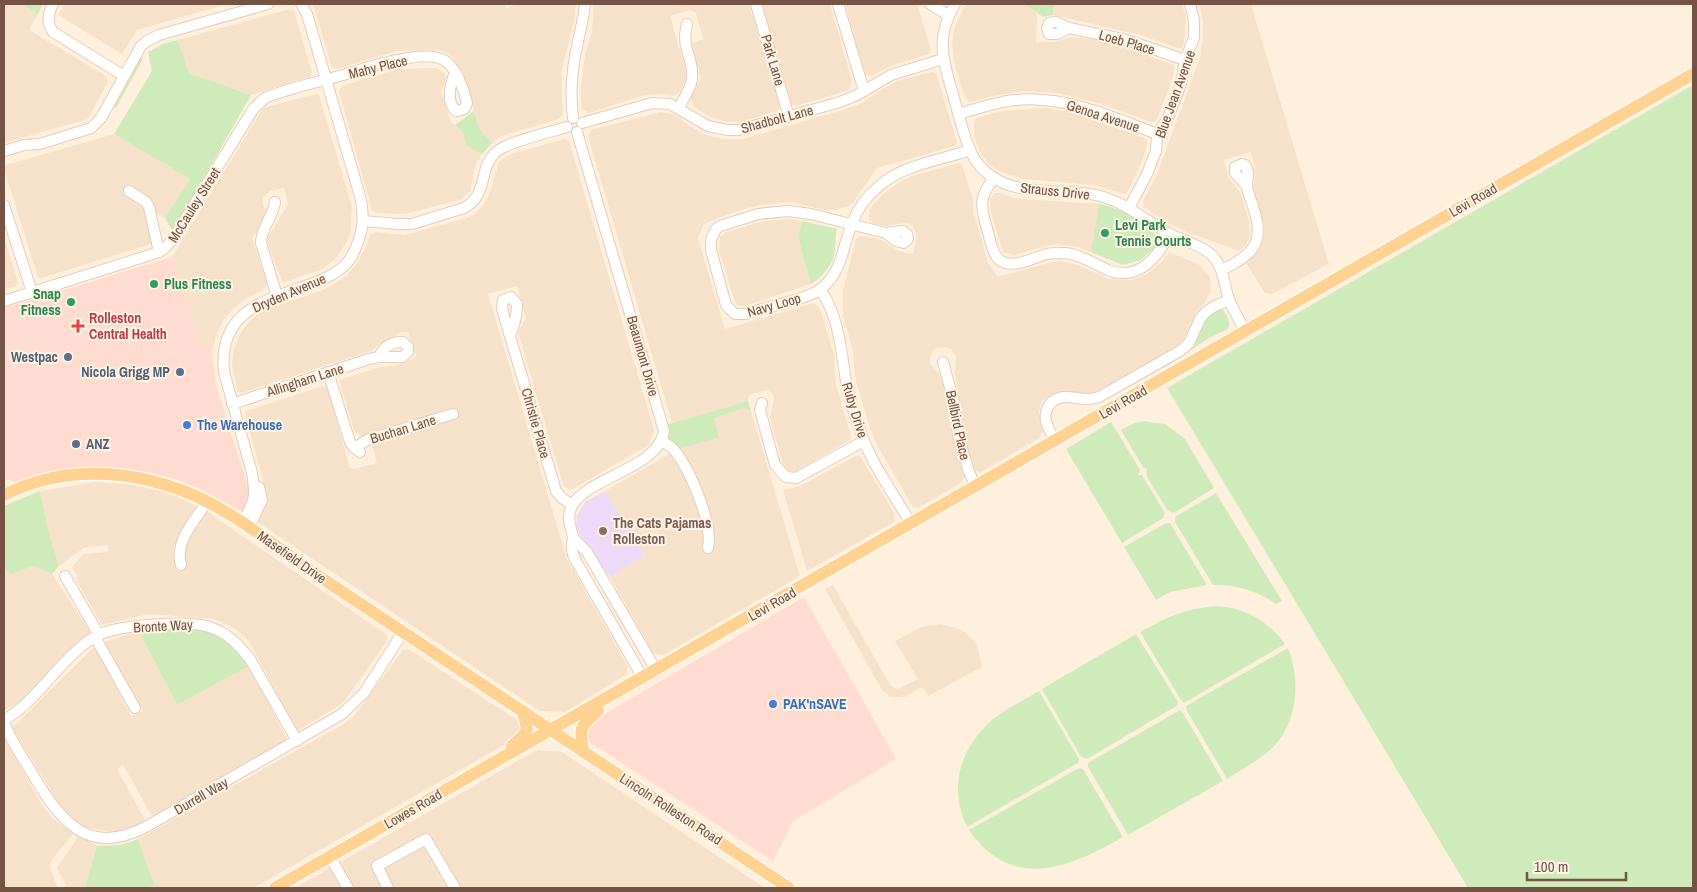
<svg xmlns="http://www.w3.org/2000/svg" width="1697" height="892" viewBox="0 0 1697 892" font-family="'Archivo Narrow',sans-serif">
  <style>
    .residential { fill: #f6e1ca }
    .commercial { fill: #ffdccf }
    .education { fill: #eddaf9 }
    .green { fill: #d0ebbb }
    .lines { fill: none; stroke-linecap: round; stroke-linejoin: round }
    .minor-casing { stroke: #e4cdbb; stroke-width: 12 }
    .major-casing { stroke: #fff; stroke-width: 14 }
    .minor { stroke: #fff; stroke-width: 10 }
    .major { stroke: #ffd292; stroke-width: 12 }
    .leisure-dot { fill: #2e9e5b; stroke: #fff3e4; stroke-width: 2 }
    .health-dot { fill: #e0444e; stroke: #fff3e4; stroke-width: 2 }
    .service-dot { fill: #5c6f8a; stroke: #fff3e4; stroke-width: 2 }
    .shop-dot { fill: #3f7fe0; stroke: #fff3e4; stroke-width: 2 }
    .education-dot { fill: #8d6e63; stroke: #fff3e4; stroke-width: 2 }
    .labels { text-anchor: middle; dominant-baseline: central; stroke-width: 4; stroke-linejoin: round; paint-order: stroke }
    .street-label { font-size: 14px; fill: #745344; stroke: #fff3e4 }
    .leisure-label { font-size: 14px; font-weight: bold; fill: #27864d; stroke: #fff3e4; text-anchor: start }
    .health-label { font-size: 14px; font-weight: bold; fill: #be3a42; stroke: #fff3e4; text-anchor: start }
    .service-label { font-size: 14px; font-weight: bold; fill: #4e5e75; stroke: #fff3e4; text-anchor: end }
    .shop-label { font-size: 14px; font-weight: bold; fill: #366cbe; stroke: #fff3e4; text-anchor: start }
    .education-label { font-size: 14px; font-weight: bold; fill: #785e54; stroke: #fff3e4; text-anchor: start }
  </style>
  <rect width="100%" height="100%" fill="#fef0dc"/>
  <g class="residential">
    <polygon points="4,4 22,4 38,14 29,30 106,76 108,81 88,119 4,143"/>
    <polygon points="65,4 228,4 137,30 122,54 58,15"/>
    <polygon points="313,4 505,4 506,8 518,4 576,4 574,21 562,69 562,94 563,114 559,119 502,136 492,143 479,128 463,73 450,54 439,50 396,51 337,69 332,68"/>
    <polygon points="594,4 749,4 780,106 778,111 742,122 724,121 710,117 694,107 690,97 701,78 692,43 703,39 696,13 690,10 670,16 686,71 687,77 679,93 673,96 665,94 645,95 589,113 581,109 581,87 585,55 592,30"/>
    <polygon points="762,4 830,4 852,81 849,90 796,106 791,104"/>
    <polygon points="845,4 917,4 931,49 929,54 893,65 871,76 865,74"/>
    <polygon points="966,4 1024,4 1037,14 1036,42 1054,42 1071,37 1096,40 1121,46 1174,65 1173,78 1156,121 1151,122 1101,104 1058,93 1023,91 997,95 969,102 964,95 956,71 952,44 955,26"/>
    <polygon points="1053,4 1182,4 1186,18 1184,42 1182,48 1177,48 1141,35 1053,15"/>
    <polygon points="1199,4 1251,4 1329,264 1272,294 1265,293 1246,263 1260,249 1264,235 1264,223 1253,191 1255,168 1251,152 1224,160 1228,177 1240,192 1249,222 1250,234 1246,245 1239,251 1187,232 1168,223 1144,207 1143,201 1156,177 1200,58 1203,39 1203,20"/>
    <polygon points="290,9 294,11 312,72 310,77 251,95 189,73 178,40"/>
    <polygon points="432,68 438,69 444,73 446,79 441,92 451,122 462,131 467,146 482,154 476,163 470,191 462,199 414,212 404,214 375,213 372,210 339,91 341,86 399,69"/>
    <polygon points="932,72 936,73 957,142 954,146 877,168 852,204 846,207 835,210 824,210 792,202 759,205 734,212 704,224 698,238 725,329 814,303 819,307 834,354 836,385 851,436 850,440 796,471 789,471 784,467 770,419 774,398 772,393 767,390 749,395 748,401 672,423 588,136 591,130 661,112 674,115 702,134 722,139 743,139 846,109 862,103 881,90 897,81"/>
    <polygon points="316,94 319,95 352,207 350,234 346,243 336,258 323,269 284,282 282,281 268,244 268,238 288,204 284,188 270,191 263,197 263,205 265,210 264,221 252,238 267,284 263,290 245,299 233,309 223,321 216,336 212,352 198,337 172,257 263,108"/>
    <polygon points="1047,108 1069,112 1145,138 1148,142 1143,159 1127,193 1124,194 1094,185 1023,179 998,171 988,163 979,150 974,136 974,122 976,118 1001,111"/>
    <polygon points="114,134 190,179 165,218 155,213 154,243 42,278 38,277 4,169 6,165"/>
    <polygon points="564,139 569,141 654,430 649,445 571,490 564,487 518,333 526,318 517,286 488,294 567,559 628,667 627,674 565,712 540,711 259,523 258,519 264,505 266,491 245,414 246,411 323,386 327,387 350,468 354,469 377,463 371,442 354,431 339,380 377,368 397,365 413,359 416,356 408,332 402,332 381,343 370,351 242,393 238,391 232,366 233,353 237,340 244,328 254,317 267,309 323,290 346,277 356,264 365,249 370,235 375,232 405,235 467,218 475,214 484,204 491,189 499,162 508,156 515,153"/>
    <polygon points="959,163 962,165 973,199 973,211 988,263 998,277 1048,263 1060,261 1078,265 1109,279 1130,280 1141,277 1151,271 1161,263 1169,252 1200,265 1207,273 1210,278 1211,291 1204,304 1196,313 1183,340 1176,347 1093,393 1080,394 1063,391 1052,395 1042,401 1039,412 1043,431 1039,438 981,472 974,471 964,436 955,374 956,356 951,349 943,347 934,349 930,358 930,363 940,375 949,404 950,427 964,475 962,482 918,508 913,507 877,445 869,425 856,382 852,346 843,316 843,291 856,239 861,236 880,239 898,251 913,254 917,237 913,225 905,223 886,226 876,224 869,221 869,210 883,194 900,182 912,176"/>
    <polygon points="995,193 999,193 1018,199 1099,204 1091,252 1078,247 1057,244 1046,246 1014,255 1003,252 990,209 990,199"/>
    <polygon points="789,219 802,221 798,239 811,284 744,306 738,305 735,302 719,250 720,237 726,232 765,221"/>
    <polygon points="4,237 18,282 16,286 4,290"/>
    <polygon points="745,408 751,411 800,576 663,655 653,653 610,577 644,556 605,491 678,449 719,438 713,418"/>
    <polygon points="856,456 860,456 894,513 894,522 807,571 783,490 800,486"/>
    <polygon points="96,482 134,485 171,493 200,508 178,539 173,551 176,567 185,566 182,547 206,511 387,635 387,641 343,703 297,731 249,641 237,630 215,619 149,614 102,625 77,582 77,575 72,567 84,554 108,552 108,545 85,547 59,566 48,529 40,491"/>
    <polygon points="4,565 10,575 33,566 52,574 91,633 81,639 19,702 5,710 4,708"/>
    <polygon points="833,585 890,685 893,687 897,689 918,679 895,641 922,627 941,624 958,629 965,632 977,645 982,667 928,696 922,687 905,697 891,697 882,690 825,589"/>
    <polygon points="139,631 177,705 249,666 287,739 153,818 123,765 117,769 146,822 114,832 84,827 65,813 12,728 95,646 131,716 143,711 104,642"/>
    <polygon points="403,650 410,650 526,726 525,733 253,888 146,888 153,883 138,839 344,724 354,716"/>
    <polygon points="4,737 42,805 53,819 74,833 51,861 50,868 58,888 4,888"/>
    <polygon points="537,750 562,752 765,888 295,888"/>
    <polygon points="78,837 97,845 85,887 85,888 64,888 67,887 57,868"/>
  </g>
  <g class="commercial">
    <polygon points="172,257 198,337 212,352 216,385 250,493 243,512 200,489 175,479 151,473 118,468 83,469 28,481 18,482 4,479 4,308"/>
    <polygon points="804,597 896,759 793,821 773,861 574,732"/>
  </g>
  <polygon class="education" points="605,491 644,556 610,577 580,535 576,526 577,516 585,502"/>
  <g class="green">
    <polygon points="22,4 43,4 38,14"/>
    <polygon points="1024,4 1053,4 1053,15 1043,17"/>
    <polygon points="178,40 189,73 251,95 173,232 165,218 190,179 114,134 152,71 148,52 163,44"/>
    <polygon points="140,57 143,59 116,108 114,107"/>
    <polygon points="1693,85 1693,888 1468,888 1167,388"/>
    <polygon points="474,111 479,128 492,143 482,154 467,146 462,131 455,125"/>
    <path d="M1099 204C1113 205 1162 229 1158 244L1141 260 1123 265 1091 252Z"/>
    <path d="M802 221 837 229C835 236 836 242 835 249 834 264 823 276 811 284L798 238Z"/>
    <path d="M1220 307C1226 313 1232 322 1228 329L1209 338 1182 356 1190 347 1204 319Z"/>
    <polygon points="748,401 751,411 744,408 714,418 719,438 678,449 667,439 667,425 672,423"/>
    <polygon points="1144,421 1165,424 1185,439 1214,488 1174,513 1168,511 1146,475 1147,469 1143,467 1121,430 1134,423"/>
    <polygon points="1111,422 1140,470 1138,475 1142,475 1165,513 1163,518 1122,543 1066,449"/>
    <polygon points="40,491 48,529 59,566 52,574 33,566 10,575 4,565 4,506"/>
    <path d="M1216 493 1282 601 1276 604C1256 590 1237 585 1213 585L1175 522V517Z"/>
    <polygon points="1166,523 1170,523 1207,585 1170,592 1156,600 1124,547"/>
    <path d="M1217 606C1246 608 1268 621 1285 644L1184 703 1181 700 1140 632C1169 616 1184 609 1217 606Z"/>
    <path d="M189 628C223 634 229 639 249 666L177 705 139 631Z"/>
    <polygon points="1136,634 1178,702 1178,705 1087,759 1081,757 1042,689"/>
    <path d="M1288 648C1301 681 1298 726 1269 751 1256 762 1241 770 1227 779L1187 711 1186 706Z"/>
    <path d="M1039 691 1079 759 1078 763 967 827C948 787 960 748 993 719 1007 708 1024 700 1039 691Z"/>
    <polygon points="1180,710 1183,713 1223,781 1128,835 1088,767 1088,763"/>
    <path d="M1079 768 1083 769 1123 837C1069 868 1012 892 969 830Z"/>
    <polygon points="138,839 154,884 145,888 85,888 85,887 97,846 121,845"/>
  </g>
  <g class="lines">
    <g class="minor-casing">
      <g id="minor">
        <path d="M53 4C48 14 46 22 53 32L124 76"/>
        <polyline points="756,4 789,117"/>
        <polyline points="838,4 864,91"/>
        <polyline points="930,4 948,15"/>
        <path d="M955 4C936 36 942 57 952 91 958 111 966 150 979 165 1009 201 1060 186 1100 196 1127 203 1147 222 1170 234 1182 240 1197 244 1208 252 1224 264 1223 282 1229 299 1233 310 1239 320 1245 330"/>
        <polyline points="1069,28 1057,34 1049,34 1047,29 1049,23 1056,22 1069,28 1127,40 1185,60"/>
        <path d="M679 108C683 99 691 88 692 79 695 59 680 49 687 24"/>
        <path d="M959 114C978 108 996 102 1015 100 1065 95 1112 117 1157 134"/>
        <path d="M573 118C571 102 571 86 573 70 575 48 583 26 585 4"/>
        <polyline points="582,123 652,103 670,104 708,126 728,130 739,130 840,102 857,95 891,75 943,59"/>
        <path d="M577 132 664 431C658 471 579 478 570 511 567 521 571 527 573 537 573 541 571 545 572 548 572 554 574 558 577 563L643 678"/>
        <polyline points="4,151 24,145 40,144 91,128 101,118 141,46 147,41 159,35 268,4"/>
        <path d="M993 179C980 197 980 204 986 225 989 234 990 245 995 254 1005 274 1032 258 1047 254 1053 253 1060 253 1066 253 1082 255 1094 264 1108 270 1139 282 1157 257 1170 234"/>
        <polyline points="129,191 146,202 149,207 159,252"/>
        <path d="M275 202C273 217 261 228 261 243L277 296"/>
        <polyline points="4,205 32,292"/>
        <polyline points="1129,208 1147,174 1156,151 1157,134 1167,120 1181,84 1185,60 1194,38 1194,20 1190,4"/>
        <path d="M363 221 399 224H412L464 208C489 194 478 170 495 153 505 142 551 132 567 127"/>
        <path d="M886 233 896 241 904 243 908 239 907 234 903 231 886 233 811 214 788 211 758 214 720 226 716 229 711 239V250L726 305 735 314H745C764 308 803 300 818 291 842 275 842 248 852 224 857 209 866 197 878 187 903 164 939 161 970 150"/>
        <path d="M1222 270C1246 258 1264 247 1256 217 1254 207 1249 197 1247 187 1246 179 1251 172 1245 165L1242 164 1235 167V173L1247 186"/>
        <path d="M820 289C839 316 841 350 846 381 849 398 855 416 861 433 872 465 894 494 911 524"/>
        <path d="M4 301 153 254 164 249 173 239 254 108 265 98C289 88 315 83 339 76 358 71 378 63 398 60 411 57 432 54 444 60 456 67 464 89 467 103L464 109 457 111 454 109C446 98 451 83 455 72"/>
        <path d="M510 335C515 325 517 315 517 304L511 297 503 300 502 308 504 316 556 491 562 498 572 505"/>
        <polyline points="943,362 954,402 958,435 969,472 976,487"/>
        <polyline points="328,372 349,439 351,444 360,452"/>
        <polyline points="762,403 760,410 775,465 786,477 796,478 864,441"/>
        <path d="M232 404 369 359 379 357H402L408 352V347L403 342C392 341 383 347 379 357"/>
        <path d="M661 441C666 443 670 446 674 450 690 469 713 523 708 548"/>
        <path d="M1055 441C1049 429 1040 417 1050 404 1053 400 1058 398 1063 397 1077 396 1083 402 1099 397L1180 351 1189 343 1200 319 1206 312 1213 307 1229 300"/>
        <polyline points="354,448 369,439 453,414"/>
        <path d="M242 523C255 501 256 498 252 473L224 372C218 312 263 301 308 285 321 280 335 275 345 265 352 258 355 251 358 242 364 227 364 212 360 196L307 14 301 4"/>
        <polyline points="249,527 262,500 259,487"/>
        <polyline points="573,538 587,552 656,670"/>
        <path d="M181 565C174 542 195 520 207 502"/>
        <polyline points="65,576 99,635"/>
        <polyline points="95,637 135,708"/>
        <path d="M4 720C38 700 56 665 87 642 91 639 96 636 100 634 123 625 186 620 209 627 227 632 239 645 250 659L297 741"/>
        <path d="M4 723C11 740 22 757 32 773 62 824 90 859 151 824L342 714 364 693 403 632"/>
        <polyline points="330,857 348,888"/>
        <polyline points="388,888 377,866 426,839 455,888"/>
      </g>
    </g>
    <g class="major-casing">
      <g id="major">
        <path d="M4 495C68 462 143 470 206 501 243 520 277 547 311 571L789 888"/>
        <polyline points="512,746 525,734 527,729 523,711"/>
        <path d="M583 751C579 725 581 727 598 711"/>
        <path d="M275 888C748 617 1220 345 1693 74"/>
      </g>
    </g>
    <use href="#minor" class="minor"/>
    <use href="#major" class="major"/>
  </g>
  <g class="leisure-dot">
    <circle cx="1105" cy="233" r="5"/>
    <circle cx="154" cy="284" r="5"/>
    <circle cx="71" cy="302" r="5"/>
  </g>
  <path class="health-dot" d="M75.5 318.5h5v5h5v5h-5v5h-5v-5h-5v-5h5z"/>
  <g class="service-dot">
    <circle cx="68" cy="357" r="5"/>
    <circle cx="180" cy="372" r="5"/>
    <circle cx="76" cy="444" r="5"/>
  </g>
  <g class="shop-dot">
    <circle cx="187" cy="425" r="5"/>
    <circle cx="773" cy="704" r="5"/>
  </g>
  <circle class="education-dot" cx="603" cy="531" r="5"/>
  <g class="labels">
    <g class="street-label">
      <text transform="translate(1127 42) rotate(16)">Loeb Place</text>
      <text transform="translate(773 60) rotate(74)">Park Lane</text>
      <text transform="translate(378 67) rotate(-14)">Mahy Place</text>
      <text transform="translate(1175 94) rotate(-70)">Blue Jean Avenue</text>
      <text transform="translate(1103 116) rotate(18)">Genoa Avenue</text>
      <text transform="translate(777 119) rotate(-15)">Shadbolt Lane</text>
      <text transform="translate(1055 191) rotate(6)">Strauss Drive</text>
      <text transform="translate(1473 200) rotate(-30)">Levi Road</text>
      <text transform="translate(194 205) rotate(-58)">McCauley Street</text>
      <text transform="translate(289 293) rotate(-23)">Dryden Avenue</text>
      <text transform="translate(774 305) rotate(-16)">Navy Loop</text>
      <text transform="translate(643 356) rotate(74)">Beaumont Drive</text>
      <text transform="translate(305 380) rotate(-18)">Allingham Lane</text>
      <text transform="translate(1123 402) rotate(-30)">Levi Road</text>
      <text transform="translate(855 410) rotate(73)">Ruby Drive</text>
      <text transform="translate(536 423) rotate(74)">Christie Place</text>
      <text transform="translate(958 425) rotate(78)">Bellbird Place</text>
      <text transform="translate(403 429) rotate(-17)">Buchan Lane</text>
      <text transform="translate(292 557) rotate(35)">Masefield Drive</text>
      <text transform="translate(772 604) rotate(-30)">Levi Road</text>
      <text transform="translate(163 626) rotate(-3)">Bronte Way</text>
      <text transform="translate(201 796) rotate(-30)">Durrell Way</text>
      <text transform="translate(413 809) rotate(-30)">Lowes Road</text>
      <text transform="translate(671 809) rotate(33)">Lincoln Rolleston Road</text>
    </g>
    <g class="leisure-label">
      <text x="1115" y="225">Levi Park<tspan x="1115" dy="16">Tennis Courts</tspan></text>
      <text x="164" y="284">Plus Fitness</text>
      <text x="61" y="294" text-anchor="end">Snap<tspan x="61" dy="16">Fitness</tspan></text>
    </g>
    <g class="health-label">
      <text x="89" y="318">Rolleston<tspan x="89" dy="16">Central Health</tspan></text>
    </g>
    <g class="service-label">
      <text x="58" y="357">Westpac</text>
      <text x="170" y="372">Nicola Grigg MP</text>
      <text x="86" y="444" text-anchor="start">ANZ</text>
    </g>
    <g class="shop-label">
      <text x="197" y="425">The Warehouse</text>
      <text x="783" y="704">PAK'nSAVE</text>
    </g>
    <g class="education-label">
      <text x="613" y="523">The Cats Pajamas<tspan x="613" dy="16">Rolleston</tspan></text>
    </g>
  </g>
  <rect width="1697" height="892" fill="none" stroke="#745344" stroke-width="10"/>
  <path d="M1527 872v8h99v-8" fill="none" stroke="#745344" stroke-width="2.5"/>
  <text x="1534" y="872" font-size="15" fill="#745344" stroke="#fff3e4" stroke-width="4" paint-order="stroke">100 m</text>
</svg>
